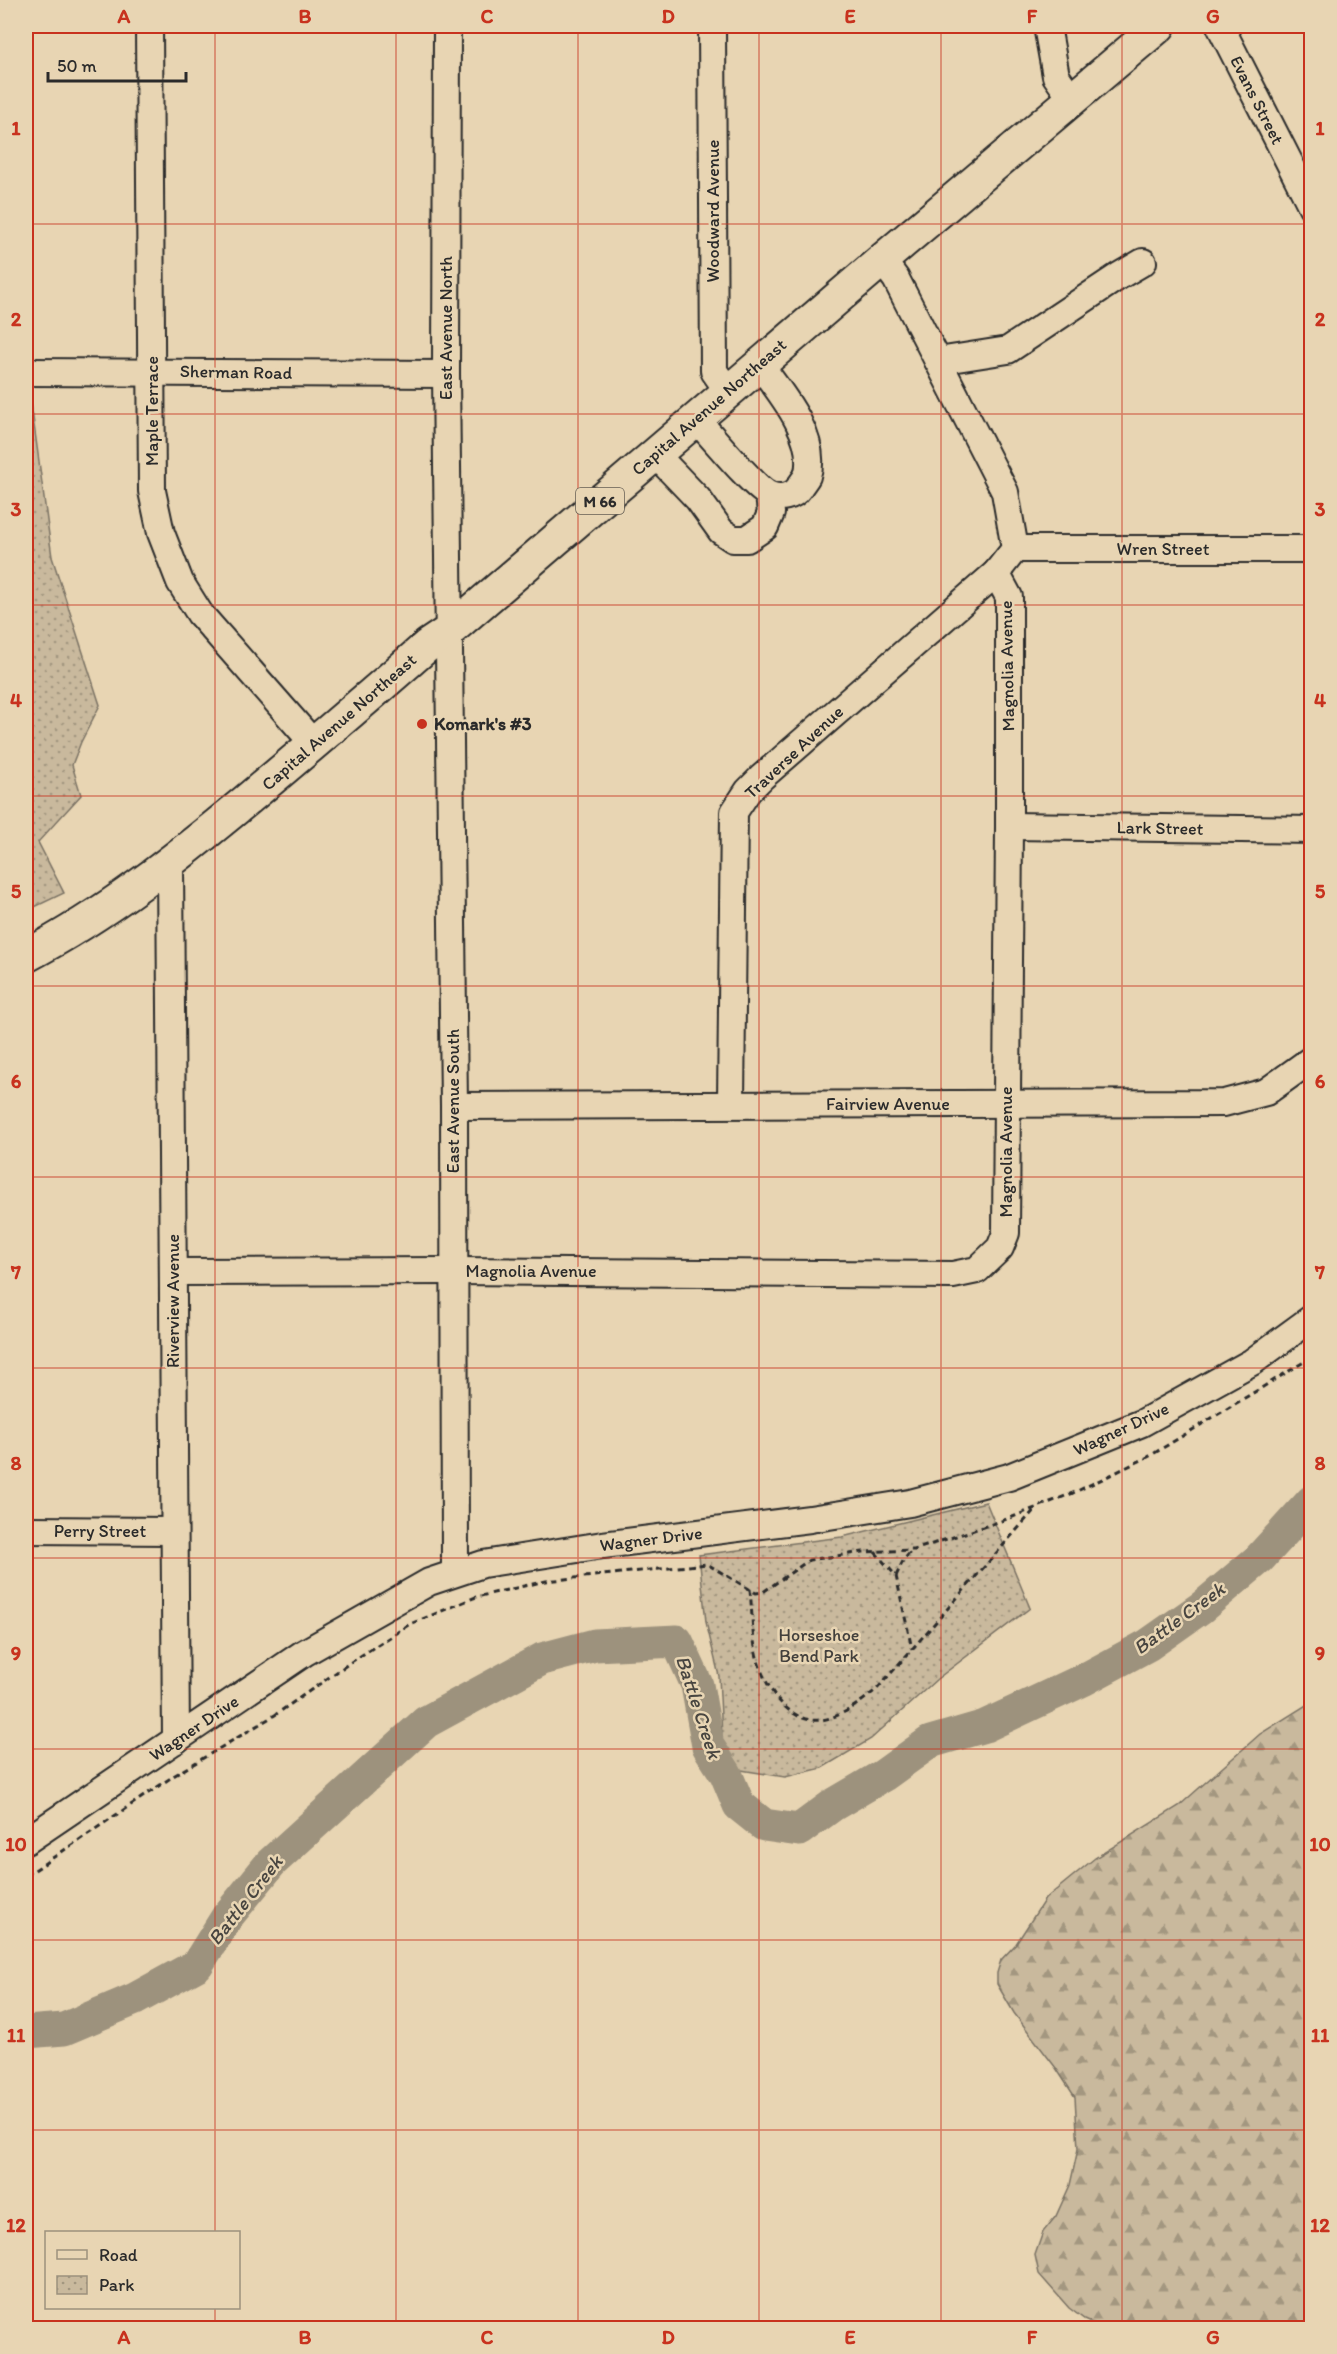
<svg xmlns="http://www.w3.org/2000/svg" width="1337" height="2354" viewBox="0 0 1337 2354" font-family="Itim,sans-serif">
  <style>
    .forest { fill: url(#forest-firs); stroke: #7a7264; stroke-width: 1.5 }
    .park { fill: url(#park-dots); stroke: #7a7264; stroke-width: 1.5 }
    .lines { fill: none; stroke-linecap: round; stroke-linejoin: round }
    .river { stroke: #9d927d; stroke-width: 33 }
    .minor-casing { stroke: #2b2b2b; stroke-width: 30 }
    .major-casing { stroke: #2b2b2b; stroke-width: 36 }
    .path { stroke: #2b2b2b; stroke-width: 3; stroke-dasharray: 6 4.5; stroke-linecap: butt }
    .minor { stroke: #e8d5b3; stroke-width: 26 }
    .major { stroke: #e8d5b3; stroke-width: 32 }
    .grid { fill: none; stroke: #c8321e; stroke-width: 1.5; stroke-opacity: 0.55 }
    .poi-dot { fill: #c8321e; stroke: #e8d5b3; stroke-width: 2 }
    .labels { text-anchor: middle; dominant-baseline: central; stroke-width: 5; stroke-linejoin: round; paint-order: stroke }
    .shield { fill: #e8d5b3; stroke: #645e54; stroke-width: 1.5 }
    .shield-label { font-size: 16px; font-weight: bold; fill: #2b2b2b }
    .street-label { font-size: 18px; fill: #2b2b2b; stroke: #e8d5b3 }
    .poi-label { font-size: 18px; font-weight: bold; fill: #2b2b2b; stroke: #e8d5b3; text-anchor: start }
    .park-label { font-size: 18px; fill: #43403c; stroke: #e8d5b3 }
    .water-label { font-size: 20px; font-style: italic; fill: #484540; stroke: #e8d5b3 }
    .neatline { fill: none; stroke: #c8321e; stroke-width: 2 }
    .grid-label { font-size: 20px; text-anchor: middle; font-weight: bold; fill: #c8321e }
  </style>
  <defs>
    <pattern id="forest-firs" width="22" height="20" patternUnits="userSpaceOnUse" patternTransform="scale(1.5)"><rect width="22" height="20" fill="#c9b99d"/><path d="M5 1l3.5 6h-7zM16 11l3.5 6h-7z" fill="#a39780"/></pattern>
    <pattern id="park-dots" width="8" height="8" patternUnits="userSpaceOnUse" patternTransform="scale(1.5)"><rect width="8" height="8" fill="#c9b99d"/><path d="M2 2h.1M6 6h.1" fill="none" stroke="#a39780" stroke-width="1.8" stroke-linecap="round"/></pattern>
  </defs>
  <rect width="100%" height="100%" fill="#e8d5b3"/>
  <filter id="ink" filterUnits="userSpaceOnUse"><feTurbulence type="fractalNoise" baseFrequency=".0167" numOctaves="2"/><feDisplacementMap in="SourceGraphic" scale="12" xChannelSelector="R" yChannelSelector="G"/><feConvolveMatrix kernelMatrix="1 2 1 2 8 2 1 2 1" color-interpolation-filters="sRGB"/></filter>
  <g filter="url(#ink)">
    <polygon class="forest" points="1311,1702 1311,2328 1104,2328 1084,2319 1069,2308 1039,2274 1035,2255 1043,2232 1056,2216 1070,2185 1078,2149 1075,2097 1056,2068 1014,2013 997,1984 997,1973 1001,1960 1016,1944 1045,1899 1095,1858 1179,1806 1260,1734"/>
    <g class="park">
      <polygon points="26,388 29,388 52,557 100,705 81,742 72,765 81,795 38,842 64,893 26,911"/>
      <polygon points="986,1502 1030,1608 937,1679 871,1739 822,1768 785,1777 741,1770 723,1757 719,1676 706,1622 699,1555 842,1537"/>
    </g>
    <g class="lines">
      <polyline class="river" points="26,2032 64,2029 135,1999 197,1965 227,1917 271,1863 426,1722 542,1659 595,1645 677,1641 697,1685 708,1746 726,1774 739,1805 764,1825 799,1830 833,1805 884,1775 930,1742 985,1726 1085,1679 1148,1645 1202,1607 1259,1559 1312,1501"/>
      <g class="minor-casing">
        <g id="minor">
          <polyline points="149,26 152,491 161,533 180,582 200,614 314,744"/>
          <polyline points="447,26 446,374 454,1106 455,1572"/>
          <polyline points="712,26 714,371 728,391"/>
          <polyline points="1047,26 1056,76 1072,99"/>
          <polyline points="1220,26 1312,207"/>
          <polyline points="938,361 1008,350 1119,276 1143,262"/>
          <polyline points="26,372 446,374"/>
          <path d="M696 419C709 433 756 490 770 495 780 499 793 497 799 488 801 484 805 480 807 476 819 438 780 392 759 364"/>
          <polyline points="655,454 698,499 721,531 733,539 747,539 765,527 771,513 769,495"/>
          <polyline points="1015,549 1312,549"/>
          <polyline points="1009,826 1312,830"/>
          <polyline points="170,862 176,1740"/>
          <polyline points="731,1103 734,812 748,791 762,777 996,573"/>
          <polyline points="454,1106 1224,1103 1266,1092 1312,1059"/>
          <polyline points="174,1272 453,1271 953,1275 977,1270 1000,1248 1006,1233 1009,826 1009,597 996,573 1015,549 1005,492 896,279 882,260"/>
          <polyline points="26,1530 174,1531"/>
          <polyline points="26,1841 304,1653 429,1582 483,1564 603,1545 810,1519 910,1503 1009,1477 1142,1423 1252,1362 1312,1318"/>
        </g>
      </g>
      <g class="major-casing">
        <path id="major" d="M26 956C108 913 177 858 248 799 309 748 369 697 428 645L449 631 882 260 1159 26"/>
      </g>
      <g class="path">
        <polyline points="26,683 26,719"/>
        <polyline points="875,1552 896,1576 912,1649"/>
        <polyline points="896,1576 903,1561 912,1550"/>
        <path d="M750 1589C752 1610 752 1633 756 1653 763 1686 791 1731 830 1718 849 1712 862 1701 877 1689L1036 1508"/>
        <polyline points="26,1876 175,1775 275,1715 351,1662 410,1624 476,1597 546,1581 707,1564 756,1593 763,1592 809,1560 863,1552 914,1550 1010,1518 1073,1493 1148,1457 1312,1357"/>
      </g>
      <use href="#minor" class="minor"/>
      <use href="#major" class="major"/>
    </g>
  </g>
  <path class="grid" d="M215 26V2232M396 26V2328M578 26V2328M759 26V2328M941 26V2328M1122 26V2328M26 224H1312M26 414H1312M26 605H1312M26 796H1312M26 986H1312M26 1177H1312M26 1368H1312M26 1558H1312M26 1749H1312M26 1940H1312M26 2130H1312M215 2308V2328"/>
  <circle class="poi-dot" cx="422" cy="724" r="6"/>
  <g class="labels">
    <rect class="shield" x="576" y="488" width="48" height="26" rx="4.5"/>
    <g class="shield-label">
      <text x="600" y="501">M 66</text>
    </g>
    <g class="street-label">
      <text transform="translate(1257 100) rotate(63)">Evans Street</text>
      <text transform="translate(713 211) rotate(-90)">Woodward Avenue</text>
      <text transform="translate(446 328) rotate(-90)">East Avenue North</text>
      <text transform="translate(236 372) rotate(1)">Sherman Road</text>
      <text transform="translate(709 407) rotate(-41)">Capital Avenue Northeast</text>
      <text transform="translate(152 411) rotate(-90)">Maple Terrace</text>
      <text x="1163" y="549">Wren Street</text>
      <text transform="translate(1007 666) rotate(-91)">Magnolia Avenue</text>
      <text transform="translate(339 722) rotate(-41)">Capital Avenue Northeast</text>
      <text transform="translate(794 752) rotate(-43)">Traverse Avenue</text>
      <text transform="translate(1160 828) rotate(1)">Lark Street</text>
      <text transform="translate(453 1101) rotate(-90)">East Avenue South</text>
      <text x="888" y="1104">Fairview Avenue</text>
      <text transform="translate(1006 1152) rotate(-90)">Magnolia Avenue</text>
      <text x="531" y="1271">Magnolia Avenue</text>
      <text transform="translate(173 1301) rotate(-90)">Riverview Avenue</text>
      <text transform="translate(1121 1429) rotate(-25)">Wagner Drive</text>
      <text x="100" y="1531">Perry Street</text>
      <text transform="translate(651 1539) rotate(-7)">Wagner Drive</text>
      <text transform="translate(194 1728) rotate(-34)">Wagner Drive</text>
    </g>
    <g class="poi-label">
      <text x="434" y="724">Komark's #3</text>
    </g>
    <g class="park-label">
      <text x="819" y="1635">Horseshoe<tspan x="819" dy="21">Bend Park</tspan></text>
    </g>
    <g class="water-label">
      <text transform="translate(1179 1618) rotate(-36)">Battle Creek</text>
      <text transform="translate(699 1707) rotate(72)">Battle Creek</text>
      <text transform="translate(245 1900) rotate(-52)">Battle Creek</text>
    </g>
  </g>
  <rect width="1337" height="2354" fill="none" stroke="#e8d5b3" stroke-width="66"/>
  <rect x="45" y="2231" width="195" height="78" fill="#e8d5b3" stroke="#9c917d" stroke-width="1.5"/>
  <rect x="57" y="2250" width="30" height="9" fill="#e8d5b3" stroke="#9c917d" stroke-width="1.5"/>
  <text x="99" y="2261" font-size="18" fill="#2b2b2b">Road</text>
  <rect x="57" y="2276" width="30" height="18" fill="url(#park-dots)" stroke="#9c917d" stroke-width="1.5"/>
  <text x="99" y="2291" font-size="18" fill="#2b2b2b">Park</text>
  <path d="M48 72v9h138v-9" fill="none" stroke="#2b2b2b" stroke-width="3"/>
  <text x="57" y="72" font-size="18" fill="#2b2b2b" stroke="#e8d5b3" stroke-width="4.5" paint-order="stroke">50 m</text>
  <rect x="33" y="33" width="1271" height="2288" class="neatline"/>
  <g class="grid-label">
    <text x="124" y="23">A</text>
    <text x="305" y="23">B</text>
    <text x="487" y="23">C</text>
    <text x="668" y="23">D</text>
    <text x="850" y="23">E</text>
    <text x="1032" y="23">F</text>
    <text x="1213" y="23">G</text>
    <text x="16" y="135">1</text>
    <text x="1320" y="135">1</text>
    <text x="16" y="326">2</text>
    <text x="1320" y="326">2</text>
    <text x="16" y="516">3</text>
    <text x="1320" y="516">3</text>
    <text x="16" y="707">4</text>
    <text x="1320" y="707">4</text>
    <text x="16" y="898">5</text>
    <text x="1320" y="898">5</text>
    <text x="16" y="1088">6</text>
    <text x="1320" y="1088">6</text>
    <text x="16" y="1279">7</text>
    <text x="1320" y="1279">7</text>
    <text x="16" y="1470">8</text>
    <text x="1320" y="1470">8</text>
    <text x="16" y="1660">9</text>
    <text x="1320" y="1660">9</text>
    <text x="16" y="1851">10</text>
    <text x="1320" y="1851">10</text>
    <text x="16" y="2042">11</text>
    <text x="1320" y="2042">11</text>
    <text x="16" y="2232">12</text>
    <text x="1320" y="2232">12</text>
    <text x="124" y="2344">A</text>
    <text x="305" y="2344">B</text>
    <text x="487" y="2344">C</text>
    <text x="668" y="2344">D</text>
    <text x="850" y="2344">E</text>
    <text x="1032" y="2344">F</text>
    <text x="1213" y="2344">G</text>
  </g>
</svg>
